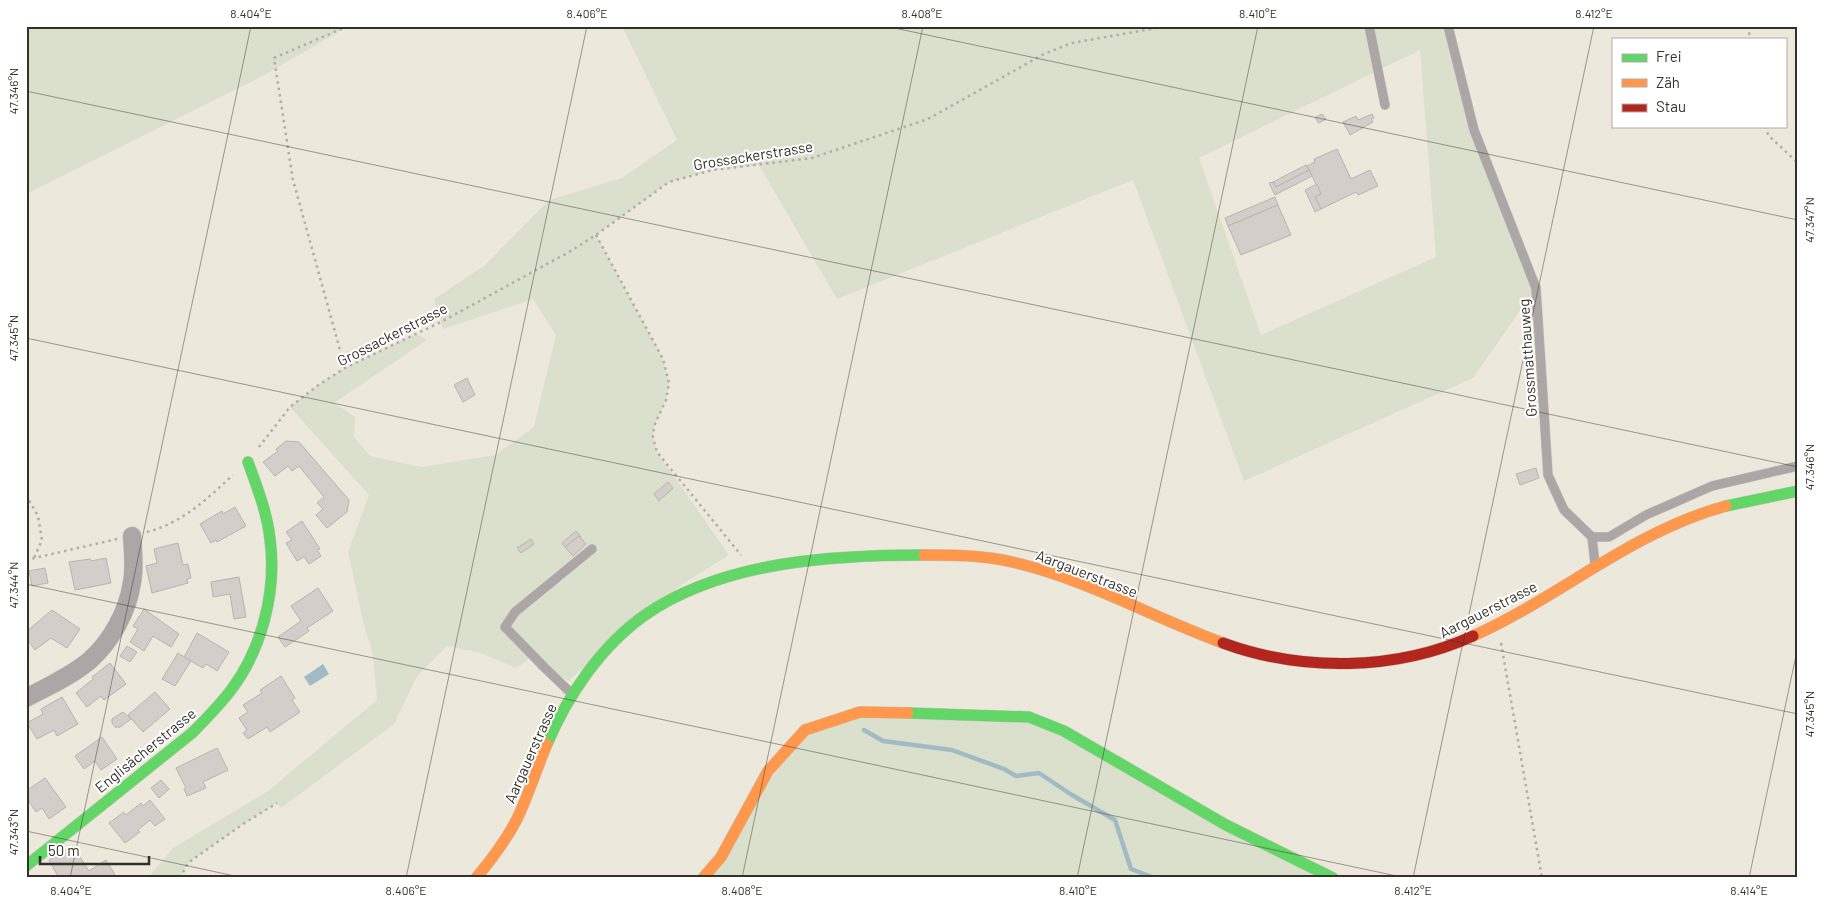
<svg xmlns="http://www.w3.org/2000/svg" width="1824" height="904" viewBox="0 0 1824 904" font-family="Barlow,sans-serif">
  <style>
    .green { fill: #dbe0cc; fill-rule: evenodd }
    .water { fill: #a0bbc3 }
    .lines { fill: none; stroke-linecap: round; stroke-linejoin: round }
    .stream { stroke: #a0bbc3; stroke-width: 4.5 }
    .building { fill: #d4cecb; stroke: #bab3b1 }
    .lane-casing { stroke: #cac6bd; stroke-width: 10 }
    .street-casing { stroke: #cac6bd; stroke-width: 19 }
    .fast-casing { stroke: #cac6bd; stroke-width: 12 }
    .slow-casing { stroke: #cac6bd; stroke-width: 12 }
    .jam-casing { stroke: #cac6bd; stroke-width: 12 }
    .path { stroke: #b1ada8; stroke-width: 2.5; stroke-dasharray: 2.5 4; stroke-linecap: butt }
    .lane { stroke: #aca7a6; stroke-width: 9 }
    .street { stroke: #aca7a6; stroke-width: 18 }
    .fast { stroke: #63d668; stroke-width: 11 }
    .slow { stroke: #ff974d; stroke-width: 11 }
    .jam { stroke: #b3261e; stroke-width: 11 }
    .ticks { fill: none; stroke: #343129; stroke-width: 1; stroke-opacity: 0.45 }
    .labels { text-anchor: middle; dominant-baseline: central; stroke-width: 4; stroke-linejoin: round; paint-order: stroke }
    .street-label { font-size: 15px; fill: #343129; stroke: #fff }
    .neatline { fill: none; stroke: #343129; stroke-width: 2 }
    .ticks-label { font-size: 12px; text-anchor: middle; fill: #343129 }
  </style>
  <rect width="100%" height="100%" fill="#ede8dc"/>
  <g class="green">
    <polygon points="26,26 349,26 259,78 26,194"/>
    <path d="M622 26H1448L1474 130 1536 288 1473 378 1244 481 1133 180 837 299 759 165 713 170 669 182 596 235 663 359 669 383 666 400 654 426 653 437 657 452 729 555 681 585 568 681 531 658 516 668 481 653 447 646 417 676 394 724 281 808 277 803 243 824 188 863 180 878H148L173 848 268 791 377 700 373 655 363 621 348 552 369 495 290 407 317 386 345 368 416 334 427 340 334 403 355 417 354 437 370 456 422 467 495 455 534 427 556 335 533 299 443 329 434 299 484 266 549 200 622 178 677 140ZM1420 50 1436 257 1261 335 1199 158Z"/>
    <polygon points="860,712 1029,717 1333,878 703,878 805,730"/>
  </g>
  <polygon class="water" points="323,664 329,674 310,686 304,677"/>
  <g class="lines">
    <polyline class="stream" points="864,730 883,741 952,750 1004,769 1016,776 1039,773 1072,795 1115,820 1131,869 1155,878"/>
  </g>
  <g class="building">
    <polygon points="1322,114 1326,119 1319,123 1315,118"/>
    <polygon points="1372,114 1374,118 1371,119 1373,122 1350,135 1343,122 1356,116 1358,120"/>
    <polygon points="1337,149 1351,179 1370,170 1378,186 1358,195 1356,192 1321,209 1315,197 1321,194 1307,166 1315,162 1314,159"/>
    <polygon points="1306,165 1309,170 1276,187 1273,182"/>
    <polygon points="1309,170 1312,176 1275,195 1269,183 1273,182 1276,187"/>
    <polygon points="1317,184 1321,194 1315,197 1321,209 1315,212 1305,190"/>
    <polygon points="1275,197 1278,205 1228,226 1225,218"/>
    <polygon points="1278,205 1291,235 1241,255 1228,226"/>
    <polygon points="467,378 475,395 463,402 454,385"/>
    <polygon points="286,441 299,442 349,500 347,512 327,528 316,515 323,509 317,503 324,497 299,466 292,471 288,466 275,476 263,462 278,451 276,449"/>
    <polygon points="1536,468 1539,478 1520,485 1516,474"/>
    <polygon points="668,482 673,488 659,501 654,494"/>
    <polygon points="235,507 246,526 217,542 216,540 211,543 200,524 222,511 223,514"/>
    <polygon points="302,521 320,549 317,550 321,556 309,564 304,557 297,561 286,543 292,540 286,532"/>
    <polygon points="576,531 581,537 579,536 565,547 562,543"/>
    <polygon points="579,536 586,544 573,556 565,547"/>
    <polygon points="531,539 534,544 521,553 517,548"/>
    <polygon points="178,543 183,565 188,564 191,578 187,579 188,583 152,593 146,566 157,563 154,549"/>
    <polygon points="106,558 111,583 75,590 69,562 90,559 91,561"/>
    <polygon points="45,568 48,583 32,586 29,571"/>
    <polygon points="239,577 246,617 234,619 230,594 213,597 211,582"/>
    <polygon points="318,588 333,611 307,628 309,631 285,647 278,637 301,621 291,606"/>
    <polygon points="144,609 179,634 171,647 153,636 144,651 130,642 138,629 133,626"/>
    <polygon points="52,610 80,629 67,648 51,638 35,650 26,638 26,632"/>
    <polygon points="197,633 229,652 217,671 206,664 203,668 184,657"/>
    <polygon points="127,646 137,652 130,662 120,656"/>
    <polygon points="178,653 191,661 175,686 162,679"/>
    <polygon points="110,663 126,684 104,700 101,696 87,707 76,693 93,679 92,677"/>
    <polygon points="281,676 295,698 292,700 300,712 270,732 267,727 248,739 243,733 247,730 239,718 248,712 243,705 262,693 260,690"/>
    <polygon points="155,692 170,709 143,732 128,715"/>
    <polygon points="62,697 78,724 57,736 54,730 37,739 27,723 43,714 41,709"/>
    <polygon points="123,712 131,719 119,728 118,726 116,728 112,723 112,719"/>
    <polygon points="102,737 117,759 101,770 95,761 84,769 75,756"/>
    <polygon points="217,748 228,770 203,782 206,788 187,796 184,789 186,788 176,768"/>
    <polygon points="45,778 66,807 49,819 42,808 36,812 26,797 26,791"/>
    <polygon points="161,780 169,789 159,798 151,788"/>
    <polygon points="150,800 165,819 155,826 150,820 138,830 140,832 125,843 109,823 124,812 126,815 141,803 143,806"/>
    <polygon points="73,846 89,871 106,860 117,878 59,878 49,860"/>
  </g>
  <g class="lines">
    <g class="lane-casing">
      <g id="lane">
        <polyline points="1369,26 1385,105"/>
        <polyline points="1448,26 1474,130 1536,288 1548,475 1564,510 1592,537 1595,564"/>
        <polyline points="1592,537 1609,537 1646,515 1712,486 1798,466"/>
        <polyline points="572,694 545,668 505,627 515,612 592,549"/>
      </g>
    </g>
    <g class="street-casing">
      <path id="street" d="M26 698C47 687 71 676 89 661 111 642 128 611 132 582 135 567 133 551 132 536"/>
    </g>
    <g class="fast-casing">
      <g id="fast">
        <polyline points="1726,506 1798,491"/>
        <polyline points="908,713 1029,717 1064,731 1226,825 1333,878"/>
        <path d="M547 744C568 695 601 646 645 615 723 561 833 555 924 555"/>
        <path d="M26 866 192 733C206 719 219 706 231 690 262 649 277 591 270 539 267 512 257 487 248 462"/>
      </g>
    </g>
    <g class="slow-casing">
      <g id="slow">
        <path d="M924 555C953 555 983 555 1012 562 1086 579 1152 617 1223 643"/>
        <path d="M1473 636C1560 597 1633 531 1726 506"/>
        <path d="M476 878C492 859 507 839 518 817 529 793 537 768 547 744"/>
        <polyline points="703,878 721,857 768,771 805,730 860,712 908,713"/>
      </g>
    </g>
    <g class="jam-casing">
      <path id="jam" d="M1223 643C1302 672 1396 671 1473 636"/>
    </g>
    <g class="path">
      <polyline points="1748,26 1750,39"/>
      <polyline points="1766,126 1768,135 1798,163"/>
      <polyline points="596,235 663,359 669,383 666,400 654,426 653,437 657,452 741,555"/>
      <polyline points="345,368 293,180 274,58 348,26"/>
      <polyline points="259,447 290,407 317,386 345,368 443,321 569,252 596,235 669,182 713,170 812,158 928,119 1044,54 1072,43 1168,26"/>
      <polyline points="26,495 38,516 42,540 34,558"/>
      <path d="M147 532C182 523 207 499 233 475"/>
      <polyline points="26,560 117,539"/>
      <polyline points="1501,643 1542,878"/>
      <polyline points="180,878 188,863 243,824 277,803"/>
    </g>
    <use href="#lane" class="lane"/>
    <use href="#street" class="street"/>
    <use href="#fast" class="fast"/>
    <use href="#slow" class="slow"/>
    <use href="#jam" class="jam"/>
  </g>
  <path class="ticks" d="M885 26 1798 220M26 91 1798 467M26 338 1798 714M26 584 1406 878M26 831 244 878M70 878 251 26M406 878 587 26M742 878 923 26M1077 878 1258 26M1413 878 1594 26M1749 878 1798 646"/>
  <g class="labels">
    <g class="street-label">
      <text transform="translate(753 155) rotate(-9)">Grossackerstrasse</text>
      <text transform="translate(392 334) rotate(-27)">Grossackerstrasse</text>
      <text transform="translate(1527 358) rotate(-94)">Grossmatthauweg</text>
      <text transform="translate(1087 573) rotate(21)">Aargauerstrasse</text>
      <text transform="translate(1488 609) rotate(-27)">Aargauerstrasse</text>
      <text transform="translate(145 750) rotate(-39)">Englisächerstrasse</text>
      <text transform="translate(530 753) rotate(-66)">Aargauerstrasse</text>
    </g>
  </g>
  <rect width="1824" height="904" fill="none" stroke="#ffffff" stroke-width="55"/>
  <rect x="1612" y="38" width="175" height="90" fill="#ffffff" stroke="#aeada9"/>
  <rect x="1622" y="54" width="25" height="8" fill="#63d668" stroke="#aeada9"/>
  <text x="1656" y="62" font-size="15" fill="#343129">Frei</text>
  <rect x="1622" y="79" width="25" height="8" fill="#ff974d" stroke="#aeada9"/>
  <text x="1656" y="88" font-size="15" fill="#343129">Zäh</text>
  <rect x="1622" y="104" width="25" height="8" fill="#b3261e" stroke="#aeada9"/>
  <text x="1656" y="112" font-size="15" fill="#343129">Stau</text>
  <path d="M40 856v8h109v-8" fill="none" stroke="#343129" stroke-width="2.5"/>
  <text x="48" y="856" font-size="15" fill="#343129" stroke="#ffffff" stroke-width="4" paint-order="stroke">50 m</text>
  <rect x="28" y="28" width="1768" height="848" class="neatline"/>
  <g class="ticks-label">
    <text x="251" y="18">8.404°E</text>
    <text x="587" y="18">8.406°E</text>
    <text x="922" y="18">8.408°E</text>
    <text x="1258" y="18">8.410°E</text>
    <text x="1594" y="18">8.412°E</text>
    <text transform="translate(14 91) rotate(-90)" y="4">47.346°N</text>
    <text transform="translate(1810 220) rotate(-90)" y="4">47.347°N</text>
    <text transform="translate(14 338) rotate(-90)" y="4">47.345°N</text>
    <text transform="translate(1810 467) rotate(-90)" y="4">47.346°N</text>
    <text transform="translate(14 585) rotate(-90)" y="4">47.344°N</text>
    <text transform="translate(1810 714) rotate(-90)" y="4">47.345°N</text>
    <text transform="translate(14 832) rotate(-90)" y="4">47.343°N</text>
    <text x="71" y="895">8.404°E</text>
    <text x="406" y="895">8.406°E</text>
    <text x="742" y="895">8.408°E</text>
    <text x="1078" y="895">8.410°E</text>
    <text x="1413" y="895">8.412°E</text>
    <text x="1749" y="895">8.414°E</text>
  </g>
</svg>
